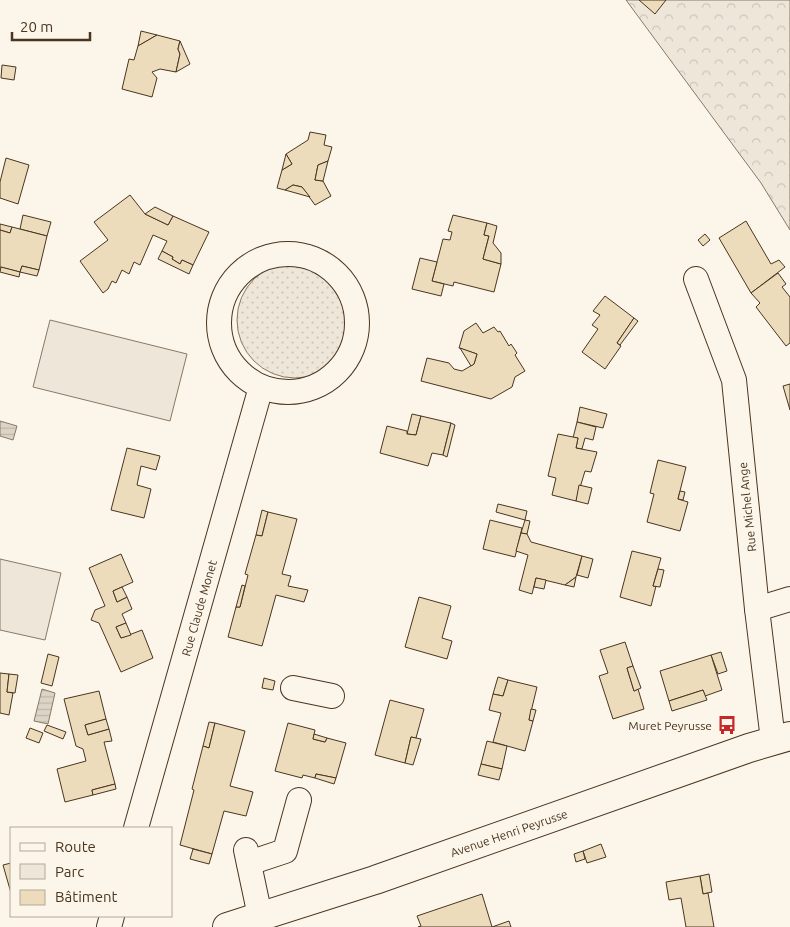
<svg xmlns="http://www.w3.org/2000/svg" width="790" height="927" viewBox="0 0 790 927" font-family="Ubuntu,sans-serif">
  <style>
    .grass { fill: url(#grass-dots); stroke: #887966 }
    .forest { fill: url(#forest-crowns); stroke: #887966 }
    .green { fill: #ede6d9; stroke: #887966 }
    .water { fill: url(#water-rules); stroke: #887966 }
    .building { fill: #ecdcbc; stroke: #4a3520 }
    .lines { fill: none; stroke-linecap: round; stroke-linejoin: round }
    .minor-casing { stroke: #4a3520; stroke-width: 26 }
    .tertiary-casing { stroke: #4a3520; stroke-width: 30 }
    .minor { stroke: #fbf6e9; stroke-width: 24 }
    .tertiary { stroke: #fbf6e9; stroke-width: 28 }
    .labels { text-anchor: middle; dominant-baseline: central; stroke-width: 4; stroke-linejoin: round; paint-order: stroke }
    .street-label { font-size: 12px; fill: #4a3520; stroke: #fbf6e9 }
    .poi-label { font-size: 12px; fill: #4a3520; stroke: #fbf6e9; text-anchor: end }
  </style>
  <defs>
    <pattern id="grass-dots" width="8" height="8" patternUnits="userSpaceOnUse" patternTransform="scale(1.25)"><rect width="8" height="8" fill="#ede6d9"/><path d="M2 2h.1M6 6h.1" fill="none" stroke="#cdc6ba" stroke-width="1.8" stroke-linecap="round"/></pattern>
    <pattern id="forest-crowns" width="20" height="18" patternUnits="userSpaceOnUse" patternTransform="scale(1.25)"><rect width="20" height="18" fill="#ede6d9"/><path d="M2 6a3 3 0 1 1 6 0M12 15a3 3 0 1 1 6 0" fill="none" stroke="#cdc6ba"/></pattern>
    <pattern id="water-rules" width="6" height="5" patternUnits="userSpaceOnUse" patternTransform="scale(1.25)"><rect width="6" height="5" fill="#dcd4c6"/><path d="M0 2.5h6" fill="none" stroke="#beb7aa"/></pattern>
  </defs>
  <rect width="100%" height="100%" fill="#fbf6e9"/>
  <circle class="grass" cx="295" cy="320" r="58"/>
  <polygon class="forest" points="626,0 790,0 790,230 761,183"/>
  <g class="green">
    <polygon points="50,320 187,354 170,421 33,387"/>
    <polygon points="0,559 61,573 45,640 0,630"/>
  </g>
  <g class="water">
    <polygon points="0,421 17,426 13,440 0,436"/>
    <polygon points="42,689 55,693 48,724 34,721"/>
  </g>
  <g class="building">
    <polygon points="639,0 666,0 655,14"/>
    <polygon points="141,31 157,35 138,46"/>
    <polygon points="157,35 180,41 178,49 180,54 176,72 160,69 152,72 157,78 152,97 122,89 129,59 134,60 138,46"/>
    <polygon points="180,41 190,64 176,72 180,54 178,49"/>
    <polygon points="2,65 16,67 14,80 1,78"/>
    <polygon points="310,132 326,135 324,145 332,147 328,161 318,165 315,180 323,181 331,196 315,205 302,187 293,185 285,190 277,188 282,170 292,164 286,154 308,140"/>
    <polygon points="286,154 292,164 282,170"/>
    <polygon points="6,158 29,165 18,204 0,198 0,182"/>
    <polygon points="328,161 323,181 315,180 318,165"/>
    <polygon points="293,185 302,187 310,197 285,190"/>
    <polygon points="130,195 145,214 168,225 173,216 209,232 193,265 182,260 180,264 172,259 173,257 162,251 167,241 153,235 140,265 134,262 129,274 122,270 116,283 112,281 108,289 103,293 80,261 108,240 94,222"/>
    <polygon points="155,207 173,216 168,225 145,214"/>
    <polygon points="23,215 51,222 47,236 20,229"/>
    <polygon points="453,215 487,223 484,235 489,236 483,259 501,264 494,292 454,282 453,286 432,281 443,239 450,240 452,232 448,231"/>
    <polygon points="746,221 771,264 779,260 785,267 751,293 719,238"/>
    <polygon points="487,223 497,226 493,243 501,253 501,264 483,259 489,236 484,235"/>
    <polygon points="0,224 12,227 10,233 0,230"/>
    <polygon points="12,227 47,236 39,270 22,266 20,272 0,267 0,230 10,233"/>
    <polygon points="705,234 710,240 703,246 698,240"/>
    <polygon points="162,251 173,257 172,259 180,264 182,260 193,265 189,274 158,259"/>
    <polygon points="420,258 437,262 432,281 444,284 441,296 412,289"/>
    <polygon points="22,266 39,270 37,276 20,272"/>
    <polygon points="1,267 20,272 19,277 0,272"/>
    <polygon points="778,273 786,284 782,287 790,297 790,343 786,346 756,307 760,303 751,293"/>
    <polygon points="605,296 634,318 617,343 621,346 605,369 582,352 598,329 592,325 600,315 593,311"/>
    <polygon points="634,318 638,321 620,345 617,343"/>
    <polygon points="476,323 483,333 494,327 498,332 500,331 509,346 511,344 517,353 515,355 525,371 515,377 512,387 491,399 421,381 427,358 449,363 454,369 462,371 474,364 477,354 459,348 464,331"/>
    <polygon points="460,348 477,354 474,364 471,366"/>
    <polygon points="790,384 790,410 783,386"/>
    <polygon points="580,407 607,414 603,428 577,422"/>
    <polygon points="412,414 421,416 416,435 407,434"/>
    <polygon points="421,416 451,423 443,455 432,453 428,466 380,453 387,426 407,431 407,434 416,435"/>
    <polygon points="577,422 596,427 593,440 585,438 582,449 576,448 578,438 573,438"/>
    <polygon points="451,423 455,425 447,457 443,455"/>
    <polygon points="558,434 578,438 576,448 597,452 591,472 585,471 576,501 552,495 556,478 548,476"/>
    <polygon points="127,448 160,456 156,470 141,466 137,485 151,489 144,518 111,510"/>
    <polygon points="658,460 686,467 678,499 688,502 680,531 647,522 654,494 650,493"/>
    <polygon points="579,485 592,488 588,504 576,501"/>
    <polygon points="680,491 685,492 683,500 678,499"/>
    <polygon points="498,504 527,511 525,520 496,512"/>
    <polygon points="262,510 268,512 262,536 256,535"/>
    <polygon points="268,512 297,519 282,574 291,576 288,586 308,590 304,602 276,595 262,646 228,637 236,607 240,607 248,575 245,574 256,535 262,536"/>
    <polygon points="490,520 522,528 515,557 483,549"/>
    <polygon points="525,520 530,521 527,534 521,533"/>
    <polygon points="521,533 527,534 531,542 582,556 576,577 565,585 536,578 532,594 519,590 528,555 516,551"/>
    <polygon points="632,551 661,558 653,586 656,586 651,606 620,597"/>
    <polygon points="121,554 133,582 113,591 117,602 127,597 132,609 122,614 126,623 116,627 121,638 142,630 153,658 121,672 99,623 91,620 95,610 105,606 89,568"/>
    <polygon points="582,556 593,559 588,578 577,575"/>
    <polygon points="658,569 664,570 660,587 653,586"/>
    <polygon points="576,577 574,587 565,585"/>
    <polygon points="536,578 546,580 544,589 534,587"/>
    <polygon points="242,585 245,586 240,607 236,607"/>
    <polygon points="122,587 127,597 117,602 113,591"/>
    <polygon points="419,597 451,606 442,638 452,641 447,659 405,647"/>
    <polygon points="126,623 131,635 121,638 116,627"/>
    <polygon points="625,642 633,666 627,668 634,691 638,689 644,709 613,719 599,676 608,673 600,650"/>
    <polygon points="721,652 727,671 718,674 711,655"/>
    <polygon points="48,654 59,657 52,686 41,683"/>
    <polygon points="711,655 722,690 705,696 703,690 669,701 660,671"/>
    <polygon points="633,666 641,688 634,691 627,668"/>
    <polygon points="0,673 9,674 7,692 13,693 9,715 0,713"/>
    <polygon points="9,674 18,675 15,693 7,692"/>
    <polygon points="498,677 508,680 503,696 493,694"/>
    <polygon points="264,678 275,681 273,690 262,688"/>
    <polygon points="508,680 537,687 529,720 533,721 525,751 493,742 501,713 489,710 493,694 503,696"/>
    <polygon points="703,690 707,700 672,711 669,701"/>
    <polygon points="99,691 106,719 85,725 88,735 109,729 112,741 104,742 115,784 92,790 93,795 65,802 57,769 86,761 83,749 76,746 64,699"/>
    <polygon points="390,700 424,709 416,738 411,737 405,763 375,755"/>
    <polygon points="531,709 536,710 533,721 529,720"/>
    <polygon points="106,719 109,729 88,735 85,725"/>
    <polygon points="209,722 215,723 209,748 203,746"/>
    <polygon points="215,723 245,731 230,786 253,792 246,816 224,811 212,854 180,845 194,790 192,789 203,746 209,748"/>
    <polygon points="288,723 315,730 313,739 325,742 327,738 346,743 336,778 316,774 315,778 303,775 302,778 275,771"/>
    <polygon points="47,725 66,732 63,739 44,731"/>
    <polygon points="30,728 43,733 39,743 26,738"/>
    <polygon points="314,734 327,738 325,742 313,739"/>
    <polygon points="411,737 421,739 413,765 405,763"/>
    <polygon points="487,741 507,746 502,769 481,764"/>
    <polygon points="481,764 502,769 499,780 478,775"/>
    <polygon points="316,774 336,778 334,784 315,778"/>
    <polygon points="115,784 116,789 93,795 92,790"/>
    <polygon points="601,844 606,857 587,863 583,851"/>
    <polygon points="193,849 212,854 209,864 190,859"/>
    <polygon points="583,851 585,859 576,862 574,854"/>
    <polygon points="11,863 11,893 3,865"/>
    <polygon points="709,874 712,892 703,894 700,876"/>
    <polygon points="700,876 703,894 708,893 714,927 686,927 681,898 669,900 666,882"/>
    <polygon points="482,894 492,927 509,921 511,927 418,927 421,926 417,916"/>
  </g>
  <g class="lines">
    <g class="minor-casing">
      <g id="minor">
        <circle cx="288" cy="323" r="69"/>
        <polyline points="696,279 734,380 757,609 773,740"/>
        <polyline points="757,609 790,599"/>
        <polyline points="293,688 332,696"/>
        <polyline points="136,828 261,387"/>
        <polyline points="246,850 260,916"/>
        <polyline points="249,863 285,851 299,800"/>
        <polyline points="109,927 112,916"/>
      </g>
    </g>
    <g class="tertiary-casing">
      <polyline id="tertiary" points="227,927 375,880 749,748 790,736"/>
    </g>
    <use href="#minor" class="minor"/>
    <use href="#tertiary" class="tertiary"/>
  </g>
  <defs>
    <g id="bus-bare" transform="scale(1.5)"><path d="M-5-6H5V4H4V6H2V4H-2V6H-4V4H-5ZM-3.5-4V0h7V-4ZM-3.5 1.2v1.5H-2V1.2ZM2 1.2v1.5H3.5V1.2Z" fill="#c62828" stroke="#fbf6e9" stroke-width="2.5" paint-order="stroke"/></g>
  </defs>
  <g fill-rule="evenodd">
    <use href="#bus-bare" x="727" y="725"/>
  </g>
  <g class="labels">
    <g class="street-label">
      <text transform="translate(747 507) rotate(-96)">Rue Michel Ange</text>
      <text transform="translate(199 608) rotate(-74)">Rue Claude Monet</text>
      <text transform="translate(509 833) rotate(-19)">Avenue Henri Peyrusse</text>
    </g>
    <g class="poi-label">
      <text x="712" y="725">Muret Peyrusse</text>
    </g>
  </g>
  <rect x="10" y="827" width="162" height="90" fill="#fbf6e9" stroke="#b4a999"/>
  <rect x="20" y="843" width="25" height="8" fill="#fbf6e9" stroke="#b4a999"/>
  <text x="55" y="852" font-size="15" fill="#4a3520">Route</text>
  <rect x="20" y="864" width="25" height="15" fill="#ede6d9" stroke="#b4a999"/>
  <text x="55" y="877" font-size="15" fill="#4a3520">Parc</text>
  <rect x="20" y="890" width="25" height="15" fill="#ecdcbc" stroke="#b4a999"/>
  <text x="55" y="902" font-size="15" fill="#4a3520">Bâtiment</text>
  <path d="M12 32v8h78v-8" fill="none" stroke="#4a3520" stroke-width="2.5"/>
  <text x="20" y="32" font-size="15" fill="#4a3520" stroke="#fbf6e9" stroke-width="4" paint-order="stroke">20 m</text>
</svg>
